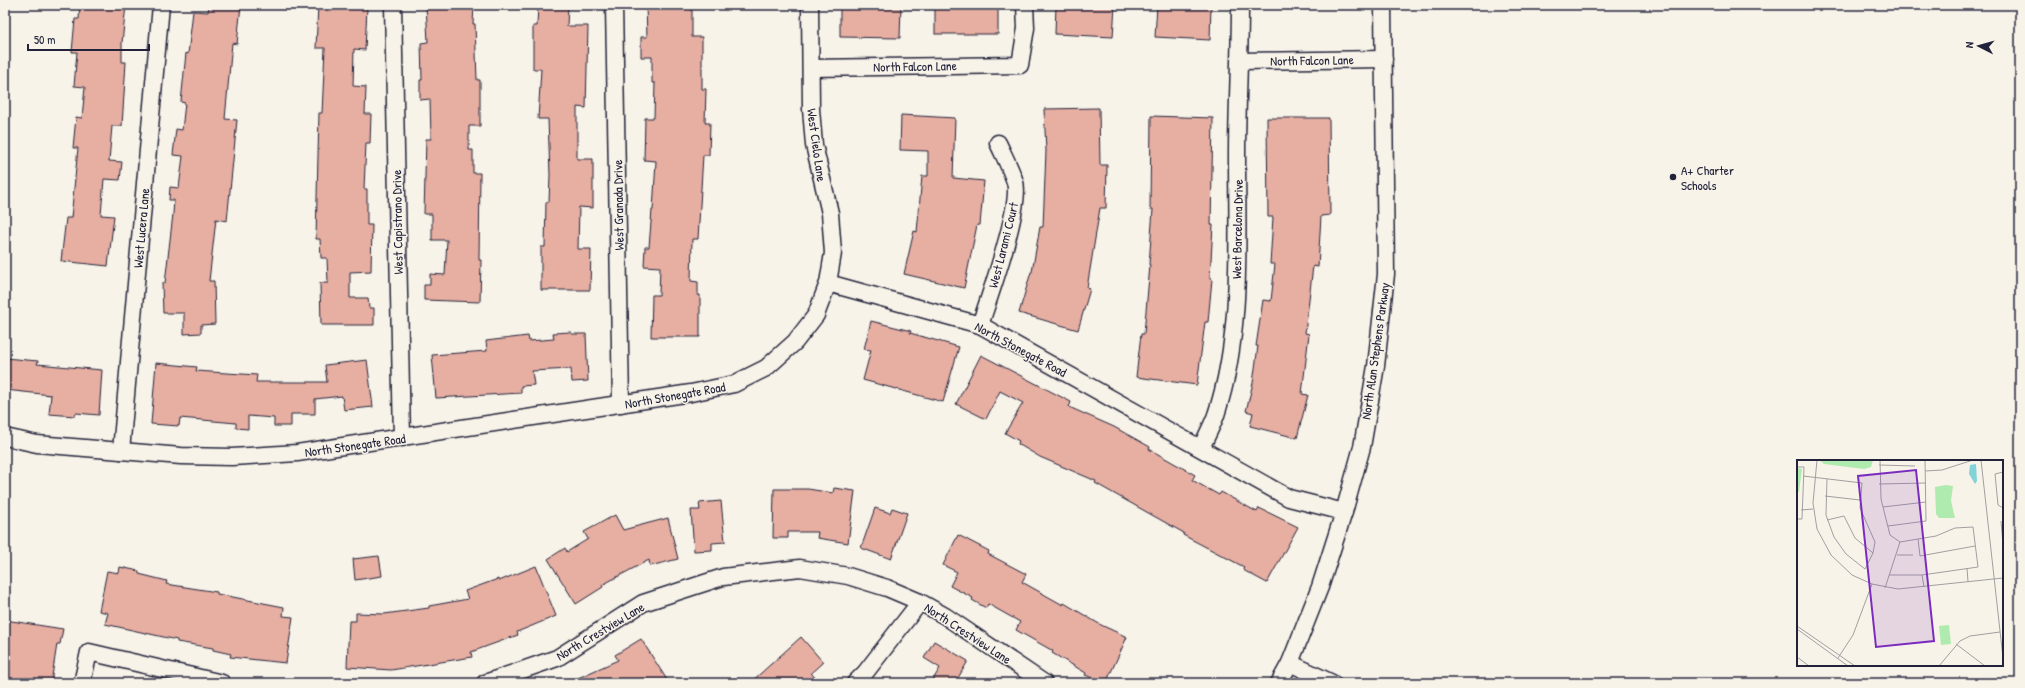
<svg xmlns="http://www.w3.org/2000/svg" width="2025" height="688" viewBox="0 0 2025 688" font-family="'Patrick Hand',sans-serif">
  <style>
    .building { fill: #e7aea2; stroke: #22223b }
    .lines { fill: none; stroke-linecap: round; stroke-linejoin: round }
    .minor-casing { stroke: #22223b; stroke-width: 19 }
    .minor { stroke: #f7f3e8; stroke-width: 16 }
    .poi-dot { fill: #22223b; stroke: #f7f3e8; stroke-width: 1.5 }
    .labels { text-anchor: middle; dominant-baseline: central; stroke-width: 3; stroke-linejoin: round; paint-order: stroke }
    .street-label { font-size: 13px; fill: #22223b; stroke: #f7f3e8 }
    .poi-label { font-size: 13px; fill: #22223b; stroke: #f7f3e8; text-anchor: start }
    .inset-road { fill: none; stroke: #a29fa3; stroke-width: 1 }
    .view { fill: #7b2cbf; fill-opacity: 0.15; stroke: #7b2cbf; stroke-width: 2 }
    .inset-edge { fill: none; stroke: #22223b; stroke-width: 2 }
  </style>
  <rect width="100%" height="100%" fill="#f7f3e8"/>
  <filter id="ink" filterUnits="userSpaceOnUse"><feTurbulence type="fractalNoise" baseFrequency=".025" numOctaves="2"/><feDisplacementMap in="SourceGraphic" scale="8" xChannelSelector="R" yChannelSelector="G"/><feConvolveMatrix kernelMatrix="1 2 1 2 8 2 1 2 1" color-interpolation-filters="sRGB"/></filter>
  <g filter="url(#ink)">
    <g class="building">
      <polygon points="80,5 126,5 122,43 122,62 126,62 122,126 112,126 109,161 122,162 120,180 104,179 101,215 114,216 108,266 61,261 66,218 71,218 78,148 73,148 76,117 82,118 85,87 74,86 77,52 72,52 75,19 79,19"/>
      <polygon points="209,5 241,5 237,44 232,43 225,119 237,120 227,221 216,219 209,281 214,281 215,324 201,325 201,333 184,334 184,313 163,313 162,283 165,283 173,214 174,200 169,200 170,187 179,188 183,156 173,155 176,129 182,130 185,103 181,102 186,53 188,54 193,11 208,12"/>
      <polygon points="318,5 367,7 365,50 354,49 353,86 366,87 365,114 371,114 370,143 366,143 364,189 367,189 367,225 372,225 371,271 350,272 350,298 368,298 369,308 374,308 374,325 321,325 320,283 328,283 327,258 321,258 320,239 316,239 319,113 322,113 325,48 316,48"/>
      <polygon points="426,5 474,5 473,24 475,24 477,80 480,80 480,126 469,126 469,150 473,150 473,173 480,173 479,260 481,260 480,302 424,300 424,285 430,285 430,274 445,275 447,240 432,240 432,214 424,214 426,139 431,139 430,99 420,100 420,80 422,80 421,43 428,42"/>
      <polygon points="538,5 568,5 567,26 588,26 586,108 577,107 577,159 593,159 593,208 579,207 578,249 591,249 590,290 541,290 541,247 545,247 546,202 549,202 550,175 548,119 538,119 541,69 533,69 533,26 537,26"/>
      <polygon points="646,5 692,5 692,37 702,37 702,89 706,89 705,123 710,123 709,155 703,155 698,239 692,239 691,281 698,282 698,295 700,295 700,337 651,337 652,295 659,295 660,267 644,266 645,247 649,247 652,210 653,210 656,161 644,160 645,118 654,118 655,83 652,83 652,57 641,57 641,37 647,37"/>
      <polygon points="840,5 901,5 900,38 840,37"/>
      <rect x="935" y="5" width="63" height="29"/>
      <polygon points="1056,5 1115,5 1113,37 1055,34"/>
      <polygon points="1157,5 1211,5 1210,40 1155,37"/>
      <polygon points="1099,108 1100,165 1107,165 1106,208 1100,208 1087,288 1090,289 1078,330 1019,313 1031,272 1032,272 1040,227 1043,227 1046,151 1044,109"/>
      <polygon points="901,115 955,118 953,178 984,181 980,225 977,225 964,288 904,274 914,231 917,232 922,176 928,176 928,151 900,150"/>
      <polygon points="1151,116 1213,118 1211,225 1213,225 1210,278 1212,279 1208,322 1205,322 1197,385 1136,377 1141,334 1144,334 1150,265 1149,265 1153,209 1150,209"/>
      <polygon points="1267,118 1329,118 1330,215 1321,216 1318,267 1313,266 1305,333 1309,334 1302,394 1308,395 1297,438 1250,426 1253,413 1246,411 1253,383 1258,346 1256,346 1263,300 1271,301 1275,264 1270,264 1273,217 1268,217"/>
      <polygon points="871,321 911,331 910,333 959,347 943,402 863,380 871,350 864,349"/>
      <polygon points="571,332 571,334 586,334 588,381 572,382 571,369 532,371 534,385 521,386 521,393 436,398 432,355 487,351 486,341 528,336 529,341 554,339 553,333"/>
      <polygon points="981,355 1071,402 1069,407 1114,427 1150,447 1149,449 1195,475 1192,480 1219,495 1221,492 1257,512 1259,508 1298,527 1267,583 1243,570 1244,567 1183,535 1184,533 1095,483 1096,481 1040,457 1018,444 1019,441 1005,433 1023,403 1000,391 986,419 956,404"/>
      <polygon points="5,358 38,361 37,364 102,370 99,415 76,413 75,416 49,414 51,395 5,390"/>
      <polygon points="367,360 373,407 344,410 342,396 315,399 315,414 291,414 291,426 274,426 274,418 248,416 248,429 236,428 236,423 180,418 179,426 151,424 156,363 197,367 196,371 257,375 256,382 327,382 325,365"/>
      <polygon points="834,488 855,491 848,543 817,538 818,532 788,532 788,538 773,538 774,489 808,489 833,493"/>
      <polygon points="721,501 725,542 712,543 712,550 694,551 691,510 700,510 699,503"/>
      <polygon points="875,508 890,513 892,508 907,513 891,559 861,548"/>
      <polygon points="615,515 623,530 668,518 678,559 650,566 649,560 602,585 603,587 576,604 548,559 565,548 567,552 588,539 584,532"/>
      <polygon points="958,535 989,551 988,554 1026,574 1022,582 1063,605 1064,603 1101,625 1127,637 1106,683 1085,675 1086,673 1052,653 1053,651 1016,630 1020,622 988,604 986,608 972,600 973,598 950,586 957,572 943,565"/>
      <polygon points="379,556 382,576 355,580 353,559"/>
      <polygon points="536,566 556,616 517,632 518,635 471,652 472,657 391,670 347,667 349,621 356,621 356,613 384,614 429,608 429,606 468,599 465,591 498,579 499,581"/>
      <polygon points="120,567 139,571 139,574 167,581 166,584 217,592 217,594 284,607 283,616 293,617 286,663 230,657 231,654 213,650 213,648 177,642 177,640 105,624 108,613 99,611 107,571 119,573"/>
      <polygon points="5,620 63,629 60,644 57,644 51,683 5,683"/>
      <polygon points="801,637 823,662 811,673 820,683 750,683"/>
      <polygon points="641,639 669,683 567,683 618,660 615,655"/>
      <polygon points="934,641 968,661 955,683 931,683 940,668 924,658"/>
    </g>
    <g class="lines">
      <g class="minor-casing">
        <g id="minor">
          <polyline points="393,5 402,438"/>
          <polyline points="614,5 621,404"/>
          <polyline points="810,5 811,109 814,145 830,213 833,253 828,283"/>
          <polyline points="1240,61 1384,59"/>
          <polyline points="811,68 1020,65 1026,28 1025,5"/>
          <path d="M980 325C989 298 1022 206 1015 182 1011 169 1004 156 998 143"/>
          <polyline points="5,437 37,444 181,456 232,457 297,453 691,393 734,384 766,368 795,342 816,315 828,283 980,325 1289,498 1344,512"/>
          <path d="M1201 448C1206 437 1212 426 1216 415 1243 334 1237 240 1237 156 1237 106 1240 55 1240 5"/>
          <polyline points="121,451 161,5"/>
          <polyline points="1290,663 1332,683"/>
          <polyline points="82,683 89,652 222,683"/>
          <polyline points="485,683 557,658 643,603 723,577 800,568 848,576 887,588 920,602 945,616 1044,683"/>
          <polyline points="855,683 865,673 920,602"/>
          <polyline points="1279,683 1290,663 1320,587 1344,512 1362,447 1376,366 1386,274 1383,5"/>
        </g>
      </g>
      <use href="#minor" class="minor"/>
    </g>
  </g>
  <circle class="poi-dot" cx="1673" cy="177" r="4"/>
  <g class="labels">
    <g class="street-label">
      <text transform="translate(1312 60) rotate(-1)">North Falcon Lane</text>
      <text transform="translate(915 66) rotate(-1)">North Falcon Lane</text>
      <text transform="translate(817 145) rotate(82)">West Cielo Lane</text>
      <text transform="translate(618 205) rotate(-91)">West Granada Drive</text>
      <text transform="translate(397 222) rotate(-91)">West Capistrano Drive</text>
      <text transform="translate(141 228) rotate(-85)">West Lucera Lane</text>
      <text transform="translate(1237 229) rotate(-89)">West Barcelona Drive</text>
      <text transform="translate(1003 245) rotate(-76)">West Larami Court</text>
      <text transform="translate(1021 349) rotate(28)">North Stonegate Road</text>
      <text transform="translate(1375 351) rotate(-82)">North Alan Stephens Parkway</text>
      <text transform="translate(675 395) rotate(-10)">North Stonegate Road</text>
      <text transform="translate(355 445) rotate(-8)">North Stonegate Road</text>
      <text transform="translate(600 631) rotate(-31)">North Crestview Lane</text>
      <text transform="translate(968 633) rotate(33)">North Crestview Lane</text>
    </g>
    <g class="poi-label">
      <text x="1681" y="170">A+ Charter<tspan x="1681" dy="15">Schools</tspan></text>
    </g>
  </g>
  <g transform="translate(1797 460)">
    <rect width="206" height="206" fill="#f7f3e8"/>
    <path d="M149 25 156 26 154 41 158 58H142L139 54 138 27Z" fill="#afeaaf"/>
    <path d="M22 0H76L74 7 67 9 27 4ZM0 8 5 9 2 32H0Z" fill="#afeaaf"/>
    <path d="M151 28V44H141L140 29ZM152 165 154 184 144 185 142 166Z" fill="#afeaaf"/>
    <path d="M179 4 180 21 178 24 172 14 173 5Z" fill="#81d3d8"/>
    <path class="inset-road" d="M20 0 16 43 20 69 34 95 55 115 75 124 101 129 206 118M83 0 84 39 93 75 103 82 88 128M184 0 206 198M82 5 118 6M0 7H7L5 59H0M128 11 145 10 176 0M206 12 198 14 201 45 206 48M6 16 65 23 63 48 78 82 76 93 68 109 49 94 37 77 29 55 30 19M82 24 129 23M28 36 63 40M86 47 129 42M4 50 16 49M30 60 47 56 58 78 76 93M204 61 206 85M91 66 129 61 128 0M121 79 123 96 178 86M100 95H116M170 108 171 122M92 115H125L181 107 176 67 158 68 139 76 103 82M125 115 127 127M0 166 58 206M0 169 51 206M159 184 188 206M0 197 12 206M41 198 56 175 75 124M142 206 163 181 173 176 203 172"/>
    <path class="view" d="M119 10 137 181 79 187 61 16Z"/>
    <rect width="206" height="206" class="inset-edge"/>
  </g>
  <rect width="2025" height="688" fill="none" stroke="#f7f3e8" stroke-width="20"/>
  <rect x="10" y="10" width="2005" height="668" fill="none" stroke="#22223b" stroke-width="1.5" filter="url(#ink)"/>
  <g transform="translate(1979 46) rotate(276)" stroke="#f7f3e8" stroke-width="3" paint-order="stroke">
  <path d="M0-3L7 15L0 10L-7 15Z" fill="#22223b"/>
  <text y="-6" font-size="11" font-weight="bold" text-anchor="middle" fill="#22223b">N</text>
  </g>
  <path d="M28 44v6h121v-6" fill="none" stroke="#22223b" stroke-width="2"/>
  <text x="34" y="44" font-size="12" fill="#22223b" stroke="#f7f3e8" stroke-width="3" paint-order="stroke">50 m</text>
</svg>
